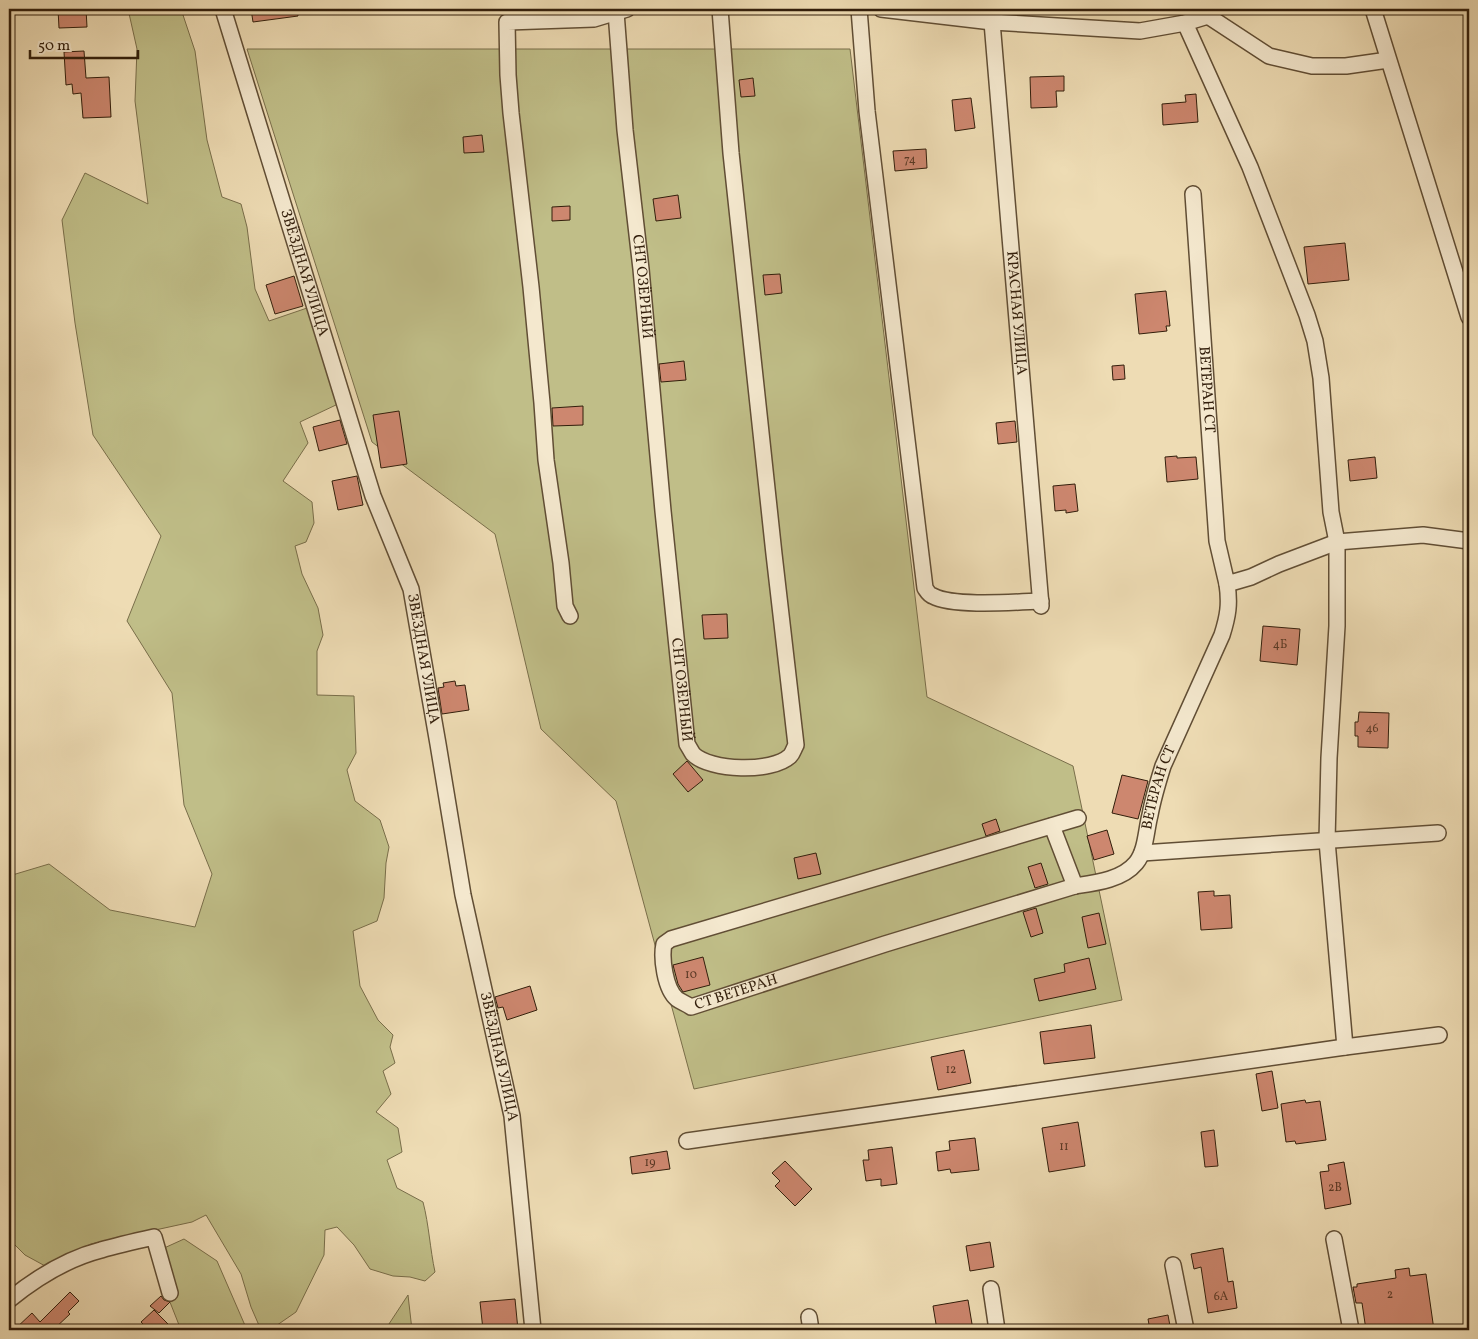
<svg xmlns="http://www.w3.org/2000/svg" width="1478" height="1339" viewBox="0 0 1478 1339" font-family="Vollkorn,serif">
  <style>
    .green { fill: #c0be88; stroke: #796e4a }
    .building { fill: #cd876f; stroke: #321e0b }
    .lines { fill: none; stroke-linecap: round; stroke-linejoin: round }
    .minor-casing { stroke: #614e35; stroke-width: 18 }
    .minor { stroke: #f4e8ce; stroke-width: 15 }
    .labels { text-anchor: middle; dominant-baseline: central; stroke-width: 4.5; stroke-linejoin: round; paint-order: stroke }
    .number-label { font-size: 12px; fill: #593824 }
    .street-label { font-size: 15px; fill: #321e0b; stroke: #f4e8ce }
  </style>
  <rect width="100%" height="100%" fill="#eedcb4"/>
  <filter id="stains"><feTurbulence type="fractalNoise" baseFrequency=".004" numOctaves="4"/><feColorMatrix values="0 0 0 0 .2 0 0 0 0 .09 0 0 0 0 .02 0 0 0 .5 -.17"/></filter>
  <radialGradient id="worn" r=".72"><stop offset=".6" stop-color="#630" stop-opacity="0"/><stop offset="1" stop-color="#630" stop-opacity=".3"/></radialGradient>
  <g class="green">
    <path d="M128 9H181L195 51 207 140 222 197 241 204 247 227 255 289 269 321 310 307 338 404 300 422 308 443 283 481 312 502 314 523 306 542 295 546 302 574 318 608 323 635 317 651V695L354 696 356 753 347 770 355 801 380 820 389 847 386 863 384 898 377 921 353 931 360 986 378 1020 393 1035 390 1047 395 1063 383 1071 391 1094 376 1112 398 1128 402 1152 387 1160 397 1188 423 1202C429 1225 430 1249 435 1272L425 1281 410 1277 393 1276 370 1269 354 1245 337 1227 325 1230 324 1255 296 1312 270 1330H261L251 1307 241 1274 206 1215 192 1222 91 1244 47 1267 25 1255 9 1239V876L49 864 110 910 195 927 212 874 184 805 172 693 127 621 161 536 93 435 75 323 62 220 85 173 148 204 135 101 137 49Z"/>
    <polygon points="247,49 850,49 927,697 1073,766 1122,1000 694,1089 616,801 541,729 495,534 372,442"/>
    <polygon points="184,1239 217,1261 247,1330 181,1330 151,1254"/>
    <polygon points="408,1295 412,1330 385,1330"/>
  </g>
  <g class="building">
    <polygon points="58,9 86,9 87,27 59,28"/>
    <polygon points="251,9 297,9 298,16 253,22"/>
    <polygon points="84,51 86,78 109,77 111,117 83,118 81,93 73,94 72,84 66,85 64,52"/>
    <polygon points="1064,76 1064,91 1056,91 1057,107 1031,108 1030,77"/>
    <polygon points="753,78 755,96 741,97 739,80"/>
    <polygon points="1196,94 1198,122 1163,125 1162,104 1186,102 1185,95"/>
    <polygon points="971,98 975,128 955,131 952,100"/>
    <polygon points="482,135 484,152 464,153 463,137"/>
    <polygon points="926,149 927,168 895,171 893,151"/>
    <polygon points="678,195 681,218 656,221 653,199"/>
    <polygon points="570,206 570,220 552,221 552,207"/>
    <polygon points="1345,243 1349,280 1308,284 1304,247"/>
    <polygon points="780,274 782,293 765,295 763,275"/>
    <polygon points="294,276 303,306 275,314 266,285"/>
    <polygon points="1166,291 1170,326 1166,326 1167,331 1139,334 1135,294"/>
    <polygon points="684,361 686,380 661,382 659,364"/>
    <polygon points="1124,365 1125,379 1113,380 1112,366"/>
    <polygon points="583,406 583,425 553,426 552,408"/>
    <polygon points="399,411 407,464 381,468 373,415"/>
    <polygon points="340,420 347,444 319,451 313,427"/>
    <polygon points="1015,421 1017,442 998,444 996,423"/>
    <polygon points="1177,456 1177,458 1196,457 1198,479 1167,482 1165,457"/>
    <polygon points="1375,457 1377,478 1350,481 1348,460"/>
    <polygon points="357,476 363,505 338,510 332,481"/>
    <polygon points="1075,484 1078,511 1066,513 1066,510 1055,511 1053,486"/>
    <polygon points="727,614 728,638 704,639 702,615"/>
    <polygon points="1263,626 1300,629 1297,665 1260,661"/>
    <polygon points="455,681 456,686 465,685 469,710 442,714 438,688 444,687 443,683"/>
    <polygon points="1359,712 1389,713 1388,748 1358,747 1358,736 1355,736 1355,722 1358,722"/>
    <polygon points="687,761 703,780 688,792 673,774"/>
    <polygon points="1122,775 1148,781 1138,819 1112,813"/>
    <polygon points="996,819 1000,831 986,836 982,824"/>
    <polygon points="1107,830 1114,854 1094,860 1087,836"/>
    <polygon points="816,853 821,874 798,879 794,858"/>
    <polygon points="1041,863 1048,884 1035,888 1028,867"/>
    <polygon points="1214,891 1214,896 1230,895 1232,928 1201,930 1198,892"/>
    <polygon points="1036,908 1043,933 1031,937 1023,912"/>
    <polygon points="1099,913 1106,944 1088,948 1082,917"/>
    <polygon points="703,957 710,985 683,992 678,984 673,965"/>
    <polygon points="1089,958 1096,989 1039,1001 1034,979 1065,972 1064,964"/>
    <polygon points="530,986 537,1010 507,1020 503,1007 498,1008 495,997"/>
    <polygon points="1091,1025 1095,1058 1044,1064 1040,1032"/>
    <polygon points="964,1050 971,1083 938,1090 931,1057"/>
    <polygon points="1272,1071 1278,1108 1262,1111 1256,1074"/>
    <polygon points="1305,1100 1306,1103 1320,1101 1326,1140 1296,1144 1295,1141 1286,1142 1281,1104"/>
    <polygon points="1078,1122 1085,1166 1049,1172 1042,1128"/>
    <polygon points="1214,1130 1218,1166 1205,1167 1201,1132"/>
    <polygon points="975,1138 979,1170 951,1173 950,1169 938,1171 936,1152 950,1150 949,1141"/>
    <polygon points="892,1147 897,1184 881,1186 881,1179 866,1181 863,1160 869,1160 868,1150"/>
    <polygon points="667,1151 670,1169 632,1174 630,1157"/>
    <polygon points="785,1161 812,1189 795,1206 775,1186 780,1181 772,1173"/>
    <polygon points="1344,1162 1351,1204 1325,1209 1320,1172 1329,1171 1328,1165"/>
    <polygon points="990,1242 994,1267 970,1271 966,1246"/>
    <polygon points="1223,1248 1228,1282 1233,1281 1237,1308 1208,1313 1201,1267 1194,1269 1191,1254"/>
    <polygon points="1409,1268 1410,1276 1426,1274 1434,1330 1366,1330 1362,1303 1356,1303 1353,1287 1357,1287 1357,1284 1396,1278 1395,1270"/>
    <polygon points="70,1292 79,1301 68,1312 70,1314 53,1330 14,1330 32,1313 40,1322"/>
    <polygon points="161,1296 164,1300 170,1302 159,1313 150,1306"/>
    <polygon points="515,1299 518,1330 483,1330 480,1302"/>
    <polygon points="968,1300 973,1330 937,1330 933,1306"/>
    <polygon points="154,1310 174,1330 149,1330 141,1322"/>
    <polygon points="1168,1315 1170,1326 1150,1330 1148,1319"/>
  </g>
  <g class="lines">
    <g class="minor-casing">
      <g id="minor">
        <path id="s1" d="M223 9 373 496 411 589 438 744 463 895 512 1116 533 1330"/>
        <path d="M859 9 867 111 925 588C927 591 929 595 933 596 953 607 1016 602 1041 601"/>
        <polyline points="881,9 992,22 1140,31 1185,23 1208,16"/>
        <polyline points="1373,9 1469,317"/>
        <polyline points="1201,10 1208,16 1269,56 1312,66 1346,66 1388,60"/>
        <path id="s2" d="M616 12 625 130 641 269 663 511 687 744C689 747 691 751 693 754 710 771 772 773 790 756 793 753 794 748 796 745L774 554 731 153 720 9"/>
        <path id="s3" d="M992 22 1041 606"/>
        <polyline points="1185,23 1250,167 1307,315 1315,341 1321,378 1331,512 1337,542 1337,626 1329,758 1327,841 1345,1047"/>
        <path id="s4" d="M1193 194 1217 541 1227 584 1251 577 1279 564 1337 542 1423 535 1469 541"/>
        <polyline points="570,616 565,606 561,563 546,460 542,403 531,287 511,113 508,75 507,22 594,19 627,9"/>
        <path id="s5" d="M1078 818 671 939 664 944C661 958 665 989 677 999 681 1002 687 1004 691 1007L885 944 1075 886C1095 883 1122 880 1136 863 1146 851 1146 830 1150 815 1153 798 1158 782 1163 766L1222 635C1228 616 1230 604 1227 584"/>
        <polyline points="1052,826 1075,886"/>
        <polyline points="1142,853 1438,833"/>
        <polyline points="687,1141 1345,1047 1439,1035"/>
        <polyline points="1334,1239 1351,1330"/>
        <polyline points="1173,1265 1186,1330"/>
        <polyline points="991,1289 997,1330"/>
        <path d="M9 1300C36 1278 66 1259 101 1250 118 1245 136 1241 154 1237L170 1293"/>
        <polyline points="809,1317 811,1330"/>
      </g>
    </g>
    <use href="#minor" class="minor"/>
  </g>
  <g class="labels">
    <g class="number-label">
      <text x="910" y="160">74</text>
      <text x="1280" y="645">4Б</text>
      <text x="1372" y="729">46</text>
      <text x="691" y="975">10</text>
      <text x="951" y="1070">12</text>
      <text x="1064" y="1147">11</text>
      <text x="650" y="1163">19</text>
      <text x="1335" y="1188">2В</text>
      <text x="1390" y="1295">2</text>
      <text x="1221" y="1297">6А</text>
    </g>
    <g class="street-label">
      <text stroke="none"><textPath href="#s1" startOffset="276">ЗВЁЗДНАЯ УЛИЦА</textPath></text>
      <text stroke="none"><textPath href="#s2" startOffset="276">СНТ ОЗЁРНЫЙ</textPath></text>
      <text stroke="none"><textPath href="#s3" startOffset="292">КРАСНАЯ УЛИЦА</textPath></text>
      <text stroke="none"><textPath href="#s4" startOffset="196">ВЕТЕРАН СТ</textPath></text>
      <text stroke="none"><textPath href="#s1" startOffset="681">ЗВЁЗДНАЯ УЛИЦА</textPath></text>
      <text stroke="none"><textPath href="#s2" startOffset="681">СНТ ОЗЁРНЫЙ</textPath></text>
      <text stroke="none"><textPath href="#s5" startOffset="1056">ВЕТЕРАН СТ</textPath></text>
      <text stroke="none"><textPath href="#s5" startOffset="555">СТ ВЕТЕРАН</textPath></text>
      <text stroke="none"><textPath href="#s1" startOffset="1086">ЗВЁЗДНАЯ УЛИЦА</textPath></text>
    </g>
  </g>
  <rect width="1478" height="1339" fill="none" stroke="#eedcb4" stroke-width="30"/>
  <rect x="10" y="10" width="1458" height="1319" fill="none" stroke="#321e0b" stroke-width="2.5"/>
  <rect x="15" y="15" width="1448" height="1309" fill="none" stroke="#321e0b"/>
  <path d="M30 50v8h108v-8" fill="none" stroke="#321e0b" stroke-width="2.5"/>
  <text x="38" y="50" font-size="15" fill="#321e0b" stroke="#f4e8ce" stroke-width="4" paint-order="stroke">50 m</text>
  <rect width="100%" height="100%" filter="url(#stains)"/>
  <rect width="100%" height="100%" fill="url(#worn)"/>
</svg>
